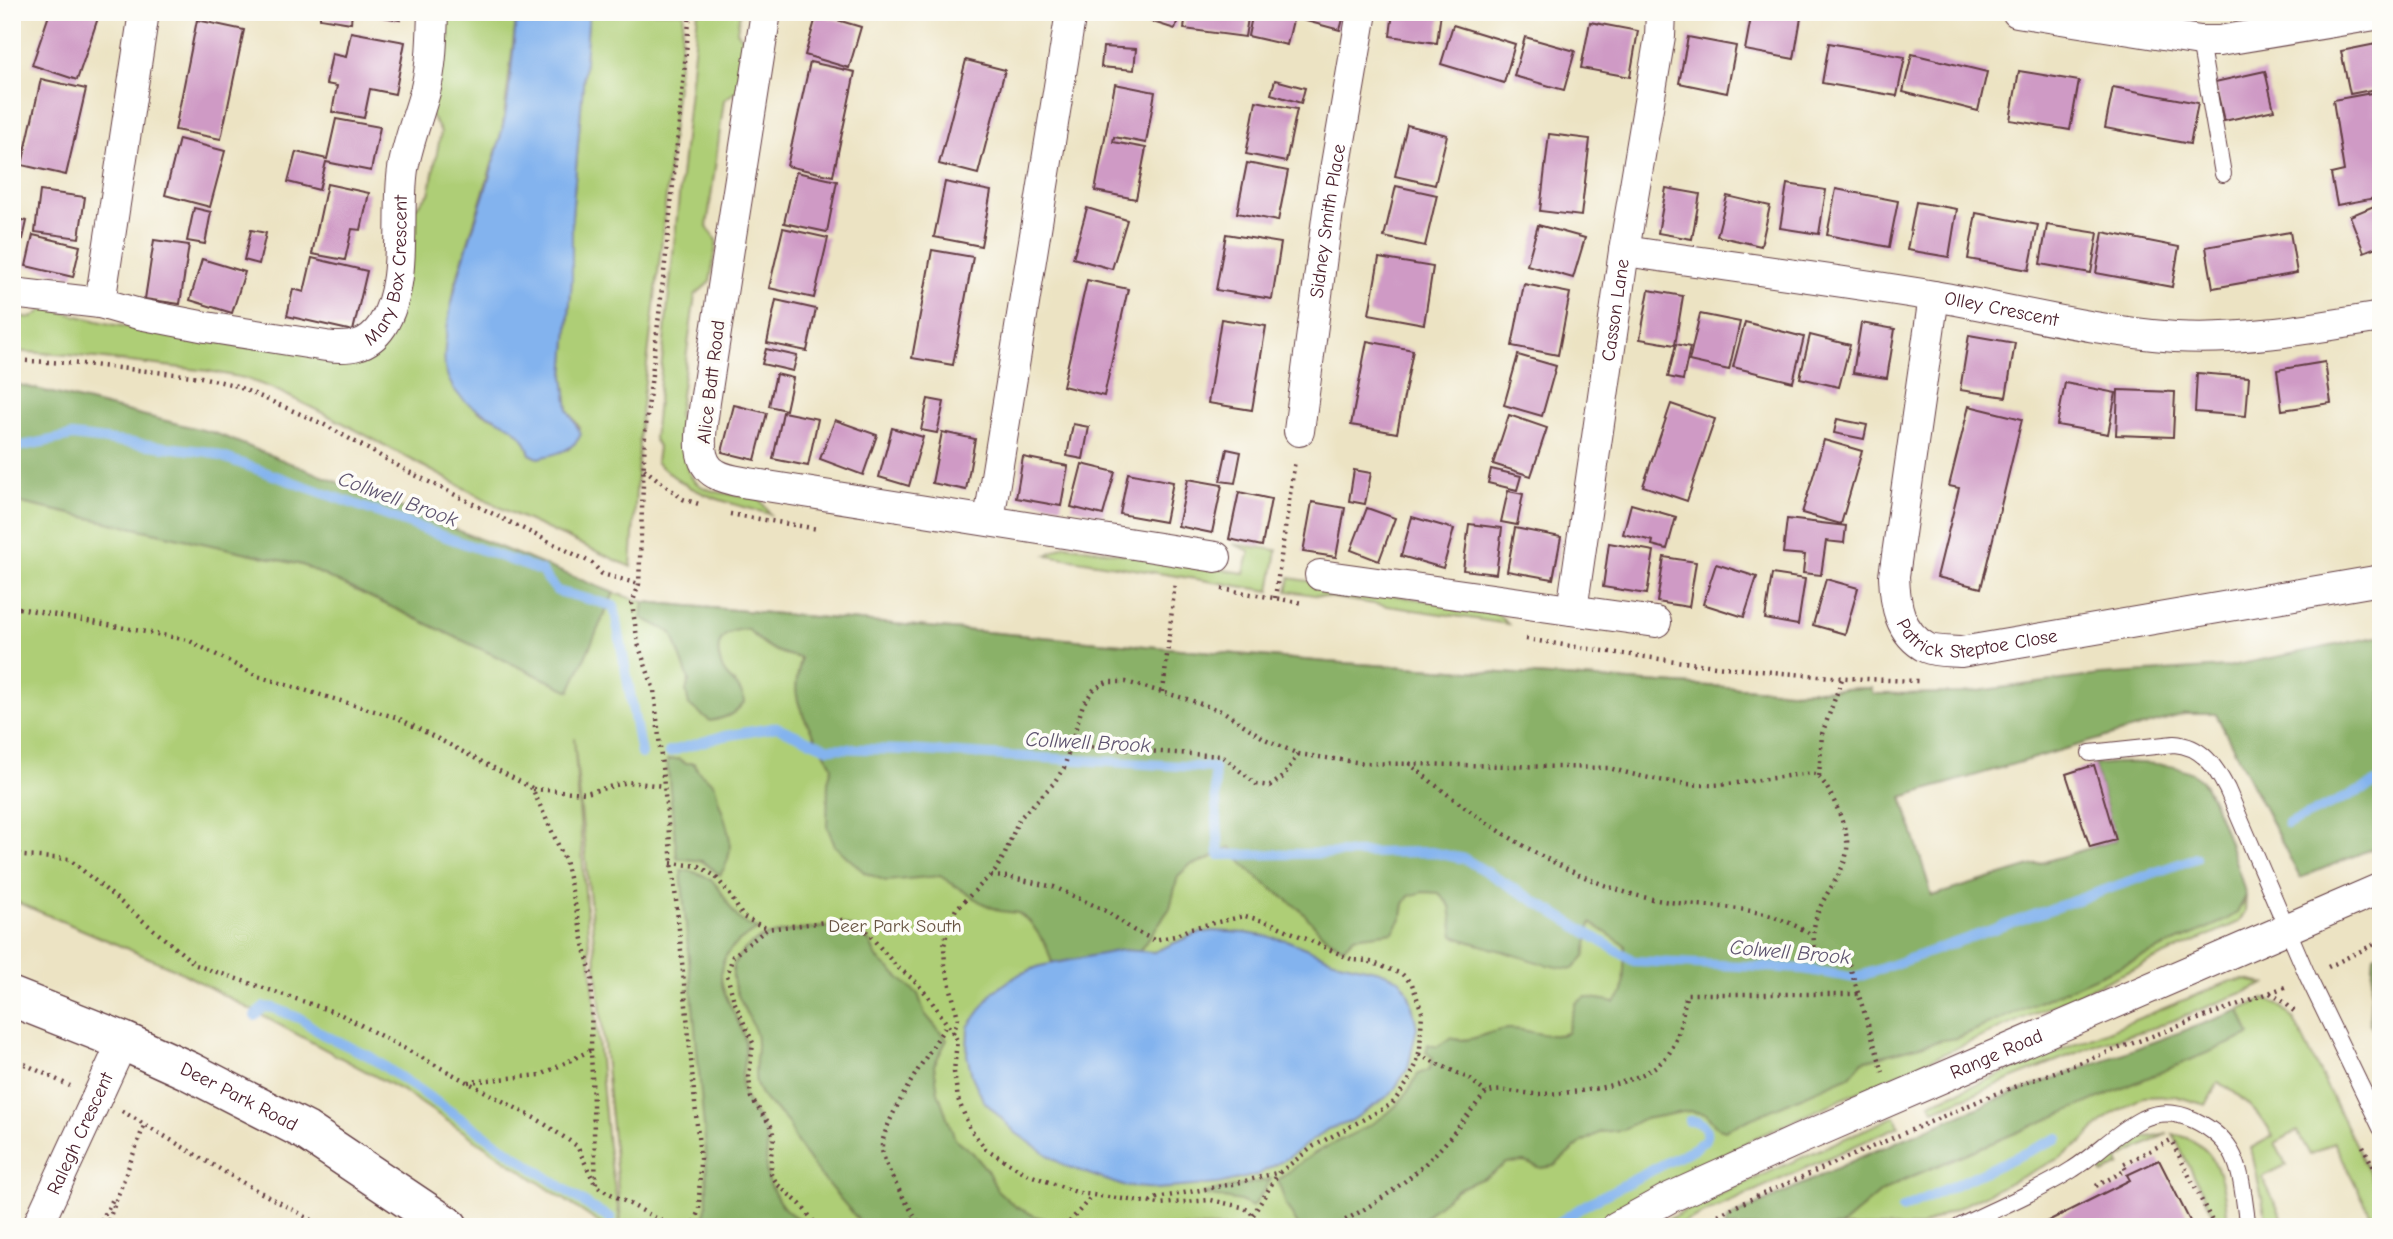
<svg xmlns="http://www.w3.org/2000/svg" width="2393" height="1239" viewBox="0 0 2393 1239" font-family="'Comic Neue',sans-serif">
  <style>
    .green { fill: #aece76; stroke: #7c7650; stroke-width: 2; fill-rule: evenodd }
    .forest { fill: #8ab167; stroke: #6a6849; stroke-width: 2 }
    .water { fill: #83b3ee; stroke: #66698c; stroke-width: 2 }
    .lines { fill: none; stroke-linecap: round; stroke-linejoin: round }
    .stream { stroke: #83b3ee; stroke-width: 10 }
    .building { fill: #cf9ac5 }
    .lane-casing { stroke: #623c42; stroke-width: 18 }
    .street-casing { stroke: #623c42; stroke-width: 32 }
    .secondary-casing { stroke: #623c42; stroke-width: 41 }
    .path { stroke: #623c42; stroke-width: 4.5; stroke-dasharray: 2 5; stroke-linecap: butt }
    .lane { stroke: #fff; stroke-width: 16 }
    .street { stroke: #fff; stroke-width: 30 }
    .secondary { stroke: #fff; stroke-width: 38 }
    .labels { text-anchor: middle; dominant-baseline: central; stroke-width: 7; stroke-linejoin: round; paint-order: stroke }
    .street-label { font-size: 19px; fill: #4a1f2b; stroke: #fdfcf7 }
    .park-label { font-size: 19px; fill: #685442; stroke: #fdfcf7 }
    .water-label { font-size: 21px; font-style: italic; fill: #5e536f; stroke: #fdfcf7 }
  </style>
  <rect width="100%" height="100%" fill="#fdfcf7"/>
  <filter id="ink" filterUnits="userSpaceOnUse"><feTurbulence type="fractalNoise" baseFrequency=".0143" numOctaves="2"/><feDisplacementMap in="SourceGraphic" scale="14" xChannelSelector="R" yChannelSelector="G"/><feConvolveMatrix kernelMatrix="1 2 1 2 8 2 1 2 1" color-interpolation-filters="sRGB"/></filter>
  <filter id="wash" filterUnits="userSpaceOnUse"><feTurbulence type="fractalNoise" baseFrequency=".00686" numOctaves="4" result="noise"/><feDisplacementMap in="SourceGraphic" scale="28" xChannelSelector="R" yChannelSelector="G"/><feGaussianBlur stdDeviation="1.57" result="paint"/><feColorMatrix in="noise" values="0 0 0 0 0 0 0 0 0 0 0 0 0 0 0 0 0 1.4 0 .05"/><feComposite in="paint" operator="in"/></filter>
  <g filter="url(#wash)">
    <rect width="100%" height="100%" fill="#ece3c3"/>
    <g class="green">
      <polygon points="446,12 517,12 502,132 455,284 445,349 445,370 479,412 509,424 524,436 530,454 538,458 569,449 580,428 568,410 564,376 572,279 572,217 589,12 684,12 661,248 641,414 631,567 505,510 341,422 274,389 244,378 208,371 69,355 12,351 12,315 31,318 46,308 110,324 185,336 364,357 410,213 429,194 441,132 429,112"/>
      <path d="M698 12H740L737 31 746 43 739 89 724 100 707 227 717 241 710 282 695 295 678 416 688 429C677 494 706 491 759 498L770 514C725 502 690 495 656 462L658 447 654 439Z"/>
      <path d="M12 501 302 565 569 690 614 593 644 602 1327 662 1790 691 1871 688 1931 896 1958 1038 2242 906 2246 896 2245 912 2239 922 1755 1138 1593 1227H605L403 1091 175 969 12 900ZM574 737 621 1220 620 1221 608 1146 587 920Z"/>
      <polygon points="1233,544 1277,550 1270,591 1047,555 1065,545 1244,573 1250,551"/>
      <polygon points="1290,578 1495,612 1508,624 1287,591"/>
      <polygon points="2246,980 2265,984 2156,1027 2101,1043 1934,1110 1930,1103 2231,981"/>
      <path d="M2264 999 2279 1004 2294 1020 2381 1197V1227H2377L2334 1142 2310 1155 2297 1131 2275 1143 2286 1165 2262 1177 2287 1227H2268L2251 1148 2273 1136C2259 1113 2242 1095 2218 1082L2206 1105 2175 1096 2143 1097 2109 1116 2081 1143 2060 1158 1919 1227H1840L1881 1192 1903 1180 2249 1035 2240 1010Z"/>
      <polygon points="1895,1116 1899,1126 1674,1227 1654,1227 1700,1203"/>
      <polygon points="2168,1133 2118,1159 2120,1165 2103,1174 2100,1170 2140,1139"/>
      <path d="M2173 1134C2223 1144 2223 1186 2229 1227H2212L2211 1225 2217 1221Z"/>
    </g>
    <g class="forest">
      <polygon points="12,383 215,433 614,593 570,691 302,565 12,501"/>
      <path d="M644 602 1327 662 1790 691 1871 688 1873 694 1962 693 2100 675 2226 667 2381 636V845L2300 878 2216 714H2184L1902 797 1932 896 2116 840 2094 765C2119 762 2181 759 2200 779 2215 796 2239 871 2246 896L2237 913 2224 921 1957 1038 1943 1040 1863 1061 1850 1076 1725 1130 1716 1127 1706 1114 1688 1111 1640 1120 1622 1130 1601 1132 1582 1142 1554 1166 1541 1168 1524 1162 1507 1163 1488 1176 1458 1189 1434 1208 1415 1227H1299L1286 1205 1278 1180C1289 1171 1301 1162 1313 1154 1357 1129 1395 1123 1418 1074L1429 1070 1433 1058 1426 1052 1428 1044 1437 1047 1450 1038C1472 1045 1486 1030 1508 1029 1529 1028 1546 1040 1567 1033L1576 1003 1586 997 1615 1002 1623 992 1625 945 1591 923 1585 956 1573 969C1543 967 1519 955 1491 948 1478 944 1467 942 1454 936L1450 906 1439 893 1423 892 1409 896 1404 904 1402 917 1393 932 1354 937 1344 947C1318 937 1317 925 1299 909 1275 889 1247 875 1231 847L1207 860 1190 865 1178 876 1170 908 1140 950 1124 966 1059 974 1052 963 1046 945 1030 922 1018 913 1000 911 982 903 940 876 886 881 865 873 835 846 827 826 828 782 832 766C821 745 801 719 797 696 794 684 799 670 801 658 778 654 764 647 748 629 721 630 712 644 723 670 729 681 739 683 745 701 736 714 726 718 710 721L689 705 686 691 689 680 672 633 642 618Z"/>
      <path d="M679 759 685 763H694C699 775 704 775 712 782 717 786 717 796 719 802 728 828 738 850 720 875L702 861 677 858 667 760Z"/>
      <path d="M681 870C735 874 717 918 758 929 743 938 726 948 722 966 716 990 738 1014 744 1037 749 1054 739 1072 742 1089 746 1107 762 1119 766 1137 770 1152 761 1166 770 1184 774 1193 779 1204 787 1211 794 1217 801 1219 808 1227H701L707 1204 706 1150Z"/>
      <path d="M841 924 855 929 870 942 877 958 918 994 925 1014 947 1040 934 1065 938 1092 955 1139 973 1153 987 1170 997 1190 1016 1207 1035 1216 1071 1227H864C841 1198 813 1171 795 1139 792 1134 792 1129 789 1125 779 1110 761 1102 756 1083 752 1066 761 1048 755 1031 747 1009 722 980 738 957 761 924 807 933 841 924Z"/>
      <polygon points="2381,952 2381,1045 2369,1022 2374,955"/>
      <polygon points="2240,1010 2250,1035 1903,1180 1881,1192 1840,1227 1724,1227 1729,1218 1861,1157 1998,1099"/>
      <polygon points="1271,1179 1253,1207 1240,1201 1201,1194"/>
    </g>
    <g class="water">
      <path d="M517 12H589L572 217V279L564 376 568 410 581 434C574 451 555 454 538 458L530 454C519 409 462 424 446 372 442 359 446 342 447 329 457 262 486 200 501 134 511 95 512 52 517 12Z"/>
      <polygon points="1213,931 1246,933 1286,940 1339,962 1380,971 1399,979 1406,988 1411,1001 1417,1027 1408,1068 1391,1094 1348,1123 1328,1129 1286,1159 1257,1175 1218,1184 1157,1189 1123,1186 1063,1165 1016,1133 983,1100 972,1076 967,1055 968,1027 994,991 1020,974 1040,966 1122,950 1154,952 1195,934"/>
    </g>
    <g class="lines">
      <g class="stream">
        <polyline points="12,448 72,436 209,452 541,571 557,591 614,606 641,754"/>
        <polyline points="669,752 719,737 777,727 827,748 906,750 1214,768 1219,855 1431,852 1465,859 1634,961 1803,969 1855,978 2196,858"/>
        <polyline points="2288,824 2381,781"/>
        <polyline points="255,1016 264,1007 274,1008 301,1019 322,1034 369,1056 592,1208 611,1218 612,1227"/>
        <polyline points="1902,1209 2058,1138"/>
        <path d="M1552 1227 1587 1204 1695 1148 1706 1139C1708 1126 1701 1120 1689 1121"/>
      </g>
    </g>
    <g id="blocks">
      <g class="building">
        <polygon points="50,12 100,12 77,80 32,65"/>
        <polygon points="320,12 352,12 351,23 320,18"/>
        <polygon points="357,12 401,12 400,20"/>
        <polygon points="1138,12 1180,12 1175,29 1137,17"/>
        <polygon points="1186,12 1249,12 1245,37 1184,29"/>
        <polygon points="1253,12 1295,12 1287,45 1248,36"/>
        <polygon points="1297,12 1345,12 1340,30 1295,18"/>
        <polygon points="1393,12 1441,12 1437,43 1390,36"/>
        <polygon points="1752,12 1802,12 1794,59 1745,50"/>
        <polygon points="817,14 861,27 849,68 805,55"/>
        <polygon points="197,20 244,30 221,139 175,130"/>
        <polygon points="1590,22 1638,31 1630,77 1581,68"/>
        <polygon points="1453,25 1515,44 1504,83 1441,64"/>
        <polygon points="351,32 405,42 395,94 370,89 364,118 332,112 337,86 326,84 332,54 346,57"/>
        <polygon points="1525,37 1575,51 1564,90 1514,76"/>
        <polygon points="1688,37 1736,46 1727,93 1679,83"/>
        <polygon points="1829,43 1905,57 1897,96 1822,83"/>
        <polygon points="2381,43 2381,88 2350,94 2341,51"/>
        <polygon points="1103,47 1136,49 1134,70 1101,67"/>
        <polygon points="1912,54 1987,72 1978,111 1903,92"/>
        <polygon points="966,60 1005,70 978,174 939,164"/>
        <polygon points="810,62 855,72 833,176 787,166"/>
        <polygon points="2019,71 2079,81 2070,130 2010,120"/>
        <polygon points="2265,71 2274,110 2224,121 2215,82"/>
        <polygon points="41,79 86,89 66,175 22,165"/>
        <polygon points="1275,80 1305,88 1301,103 1271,94"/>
        <polygon points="1115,84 1155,92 1146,143 1114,137 1113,142 1146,148 1136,199 1095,191"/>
        <polygon points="2113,87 2198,103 2190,144 2105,128"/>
        <polygon points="2377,92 2381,114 2381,197 2337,205 2331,174 2344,171 2333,100"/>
        <polygon points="1256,101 1297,109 1286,162 1246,154"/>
        <polygon points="336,119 380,127 371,171 326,162 319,190 288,182 296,152 327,159"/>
        <polygon points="1407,125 1447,135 1435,185 1395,176"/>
        <polygon points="1549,134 1590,139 1581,216 1540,211"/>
        <polygon points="179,139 225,151 210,207 165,195"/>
        <polygon points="1247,163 1288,171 1278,221 1237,213"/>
        <polygon points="796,172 837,181 827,232 784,223"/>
        <polygon points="945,182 991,191 981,246 934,237"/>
        <polygon points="327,184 369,193 361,230 352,229 345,260 312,254"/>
        <polygon points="1787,184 1826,190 1819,234 1780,228"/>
        <polygon points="1396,186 1437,195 1425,246 1384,237"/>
        <polygon points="1666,188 1700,194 1692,239 1658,233"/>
        <polygon points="1836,189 1898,201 1889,247 1827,235"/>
        <polygon points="40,191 85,197 79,238 35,232"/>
        <polygon points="1727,196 1770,206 1761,246 1717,236"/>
        <polygon points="1916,202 1957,209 1949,257 1907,250"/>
        <polygon points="2381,203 2381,245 2364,252 2350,216"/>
        <polygon points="194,208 211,212 205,244 187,241"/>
        <polygon points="1087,208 1127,220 1112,269 1073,258"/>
        <polygon points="1976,213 2038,225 2029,270 1968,259"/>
        <polygon points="12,218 27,221 23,239 12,237"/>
        <polygon points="1538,225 1585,238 1573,278 1527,265"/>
        <polygon points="2047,225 2098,233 2091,273 2040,264"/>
        <polygon points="783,228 828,238 814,298 769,288"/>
        <polygon points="251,230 266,233 259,264 244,260"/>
        <polygon points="2103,232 2179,247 2172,287 2096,273"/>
        <polygon points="2290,232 2297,273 2213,288 2206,247"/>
        <polygon points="1226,234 1281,243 1272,299 1216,290"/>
        <polygon points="33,235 80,246 73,277 26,266"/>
        <polygon points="154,240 189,245 180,304 145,299"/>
        <polygon points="932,250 973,257 953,365 912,358"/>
        <polygon points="312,258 367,271 353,331 287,316 293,289 304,292"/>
        <polygon points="1379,258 1433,267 1424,324 1369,314"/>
        <polygon points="202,259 245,272 232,313 190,300"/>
        <polygon points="1087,280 1128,289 1104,396 1063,386"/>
        <polygon points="1524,284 1570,293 1558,355 1512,346"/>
        <polygon points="1649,290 1683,296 1675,345 1640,339"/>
        <polygon points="776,300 816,309 807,351 767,343"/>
        <polygon points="1700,314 1740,322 1729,370 1689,361"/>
        <polygon points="1221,319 1266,326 1252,410 1208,403"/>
        <polygon points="1745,322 1804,337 1793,382 1733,367"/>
        <polygon points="1861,323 1895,329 1887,378 1853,373"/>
        <polygon points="1810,335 1850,345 1839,387 1800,378"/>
        <polygon points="1969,335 2015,343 2006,397 1960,390"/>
        <polygon points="1367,341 1413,350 1397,433 1351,425"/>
        <polygon points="1676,344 1690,347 1683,380 1668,377"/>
        <polygon points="766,349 797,356 793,371 762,364"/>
        <polygon points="1518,355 1556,366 1542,416 1504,405"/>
        <polygon points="2325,362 2331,403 2282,410 2277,370"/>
        <polygon points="2197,373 2249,377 2246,416 2195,412"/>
        <polygon points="776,374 793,378 786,410 769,406"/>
        <polygon points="2065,383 2116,393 2108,434 2057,425"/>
        <polygon points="2118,390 2175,392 2173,437 2116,435"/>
        <polygon points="928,399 944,402 937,433 921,430"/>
        <polygon points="1671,404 1715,419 1687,501 1643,486"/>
        <polygon points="734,405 767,413 755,460 722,452"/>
        <polygon points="1969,406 2022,419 1981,588 1937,577 1959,488 1949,486"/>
        <polygon points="783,412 818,419 808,466 773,459"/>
        <polygon points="1509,415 1547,428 1531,476 1493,464"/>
        <polygon points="1837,419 1867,425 1864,439 1834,433"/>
        <polygon points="835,420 877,435 863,475 820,459"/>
        <polygon points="1073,424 1089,427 1083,459 1067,456"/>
        <polygon points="892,428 923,437 909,486 879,477"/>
        <polygon points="942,432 975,439 966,490 932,483"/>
        <polygon points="1824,440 1862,451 1841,524 1802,513"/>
        <polygon points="1227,449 1241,452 1235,483 1220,481"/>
        <polygon points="1023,457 1068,466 1061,506 1016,498"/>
        <polygon points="1082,464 1115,472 1103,515 1071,507"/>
        <polygon points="1491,469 1521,476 1517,490 1488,483"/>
        <polygon points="1354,470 1371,473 1365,504 1349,501"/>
        <polygon points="1128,473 1173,482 1165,522 1120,514"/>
        <polygon points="1188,479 1222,485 1212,533 1178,526"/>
        <polygon points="1508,491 1523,494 1517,525 1501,522"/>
        <polygon points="1239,492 1271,499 1262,546 1229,539"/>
        <polygon points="1312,502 1345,508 1336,557 1303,552"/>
        <polygon points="1631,504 1676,517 1667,549 1652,545 1653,541 1623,534"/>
        <polygon points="1367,508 1395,518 1379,561 1351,550"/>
        <polygon points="1412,517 1454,529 1443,568 1401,556"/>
        <polygon points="1787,519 1846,526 1844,543 1826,541 1821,575 1803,573 1805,555 1783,553"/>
        <polygon points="1469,524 1502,528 1496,574 1463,570"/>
        <polygon points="1515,528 1561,537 1553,579 1507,571"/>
        <polygon points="1609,543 1654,551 1647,594 1603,587"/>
        <polygon points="1664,557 1696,562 1689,607 1657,602"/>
        <polygon points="1716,564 1757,577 1744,617 1703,604"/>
        <polygon points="1772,574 1805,579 1798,625 1765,619"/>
        <polygon points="1826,579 1858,588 1845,634 1813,625"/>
        <polygon points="2094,765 2116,840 2090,847 2066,774"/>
        <polygon points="2159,1160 2193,1227 2036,1227 2130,1180 2127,1175"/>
      </g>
    </g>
  </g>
  <g filter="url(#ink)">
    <use href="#blocks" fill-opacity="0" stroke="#623c42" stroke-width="2"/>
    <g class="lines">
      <g class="lane-casing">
        <g id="lane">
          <polyline points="2200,41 2223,174"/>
          <path d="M2090 753 2174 744C2202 746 2215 766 2227 789L2308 977 2381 1128"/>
          <path d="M1959 1227C1996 1208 2038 1192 2073 1169 2097 1154 2116 1132 2142 1119 2159 1111 2177 1112 2194 1120 2244 1144 2240 1178 2248 1227"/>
        </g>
      </g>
      <g class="street-casing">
        <g id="street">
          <path d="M766 12 705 402C703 423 692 461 716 474 726 480 738 481 748 483L1216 557"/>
          <polyline points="2017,12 2200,41 2219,41 2381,14"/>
          <path id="s1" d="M1624 251C1727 266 1831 279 1934 296 2014 310 2093 331 2175 337 2243 341 2314 328 2381 317"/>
          <path id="s2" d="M12 293 100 303 139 314 206 327 326 346C349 349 368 347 382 326 409 284 396 216 403 169 408 142 418 117 425 92 432 65 432 39 433 12"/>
          <path id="s3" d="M1934 296 1894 576C1895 604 1899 633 1927 648 1936 652 1951 651 1961 652L2381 580"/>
          <polyline points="100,303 144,12"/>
          <path id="s4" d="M1299 431 1328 211 1362 12"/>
          <polyline points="989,520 1071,12"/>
          <polyline points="1320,575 1656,622"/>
          <path id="s5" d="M1572 610 1624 251 1660 36 1661 12"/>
          <path id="s6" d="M37 1227 123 1041"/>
          <path id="s7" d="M1616 1227 1669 1198 1798 1140 2381 888"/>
        </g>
      </g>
      <g class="secondary-casing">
        <g id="secondary">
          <path id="s8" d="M12 997 123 1041 189 1071 306 1131 449 1227"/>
        </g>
      </g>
      <g class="path">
        <polyline points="690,12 666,255 645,434 639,584 632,604 638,644 654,690 679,929 700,1158 699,1210 692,1227"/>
        <polyline points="12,360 83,364 201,377 234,385 323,424 411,473 592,563 602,574 639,584"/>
        <polyline points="644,469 683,499 702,505"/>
        <polyline points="730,514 818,529"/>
        <polyline points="1222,589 1303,603"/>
        <polyline points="1275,598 1295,460"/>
        <polyline points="12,609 19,608 188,640 257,676 398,718 532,788 565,860 592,979 591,1050 596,1186 673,1227"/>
        <path d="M1526 639C1657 660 1787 678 1920 681"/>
        <polyline points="1163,692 1175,582"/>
        <polyline points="1070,746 1222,756 1256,784 1270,786 1283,777 1298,754"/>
        <path d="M1409 763C1471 817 1563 878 1643 897 1706 912 1753 898 1812 935"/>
        <polyline points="1819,776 1822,734 1842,679"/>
        <polyline points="533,789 586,793 628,782 663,786"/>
        <polyline points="12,850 24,856 69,859 196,965 340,1014 540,1121 577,1146 594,1182"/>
        <polyline points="671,863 699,866 715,876 729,893 743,917 766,928"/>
        <polyline points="991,876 1008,877 1054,887 1106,911 1133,930 1154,940 1175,936 1191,928 1245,916 1271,923 1353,960 1368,961 1402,974 1412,984 1422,1012 1420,1049 1416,1065 1408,1082 1392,1104 1314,1146 1280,1172 1233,1184 1157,1198 1148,1203"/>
        <polyline points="2328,967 2381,941"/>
        <polyline points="2270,993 2284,1002 2296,1013"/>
        <path d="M953 1033 958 1018 945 965 944 946 948 926 956 909 995 871 1005 854 1019 819 1053 784 1064 768 1083 704 1095 688 1107 682H1126L1187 699 1224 712 1265 739 1298 754 1363 763 1609 768C1641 777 1677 785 1709 785 1723 785 1738 783 1752 781 1762 780 1809 772 1815 774 1828 781 1846 826 1847 840 1851 880 1805 900 1815 949L1831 960 1849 964 1883 1072"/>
        <polyline points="1419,1055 1470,1079 1486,1093"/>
        <polyline points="12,1058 70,1086"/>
        <polyline points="468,1082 541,1075 591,1050"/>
        <polyline points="122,1111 245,1184 325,1227"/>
        <polyline points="2363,1146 2381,1183"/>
        <polyline points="2096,1186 2126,1170 2123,1164 2171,1140 2212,1221 2206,1224 2208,1227"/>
        <polyline points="1253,1215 1279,1172"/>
        <polyline points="98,1227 113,1199"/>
        <polyline points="106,1227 145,1123"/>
        <polyline points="818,1227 800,1204 778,1185 771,1174 771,1155 774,1137 771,1126 751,1098 749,1077 753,1043 734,1001 727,975 733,956 767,929 842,920 866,931 896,966 914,980 928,996 953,1033 957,1040 954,1072 958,1099 970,1129 986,1149 1027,1174 1079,1193 1159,1204 1211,1200 1242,1207 1250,1211 1259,1227"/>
        <path d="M922 1227C909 1208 886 1171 882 1150 879 1125 932 1049 946 1025"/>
        <polyline points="1065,1227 1092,1196"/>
        <path d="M1333 1227C1370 1207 1405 1185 1434 1155 1453 1136 1468 1113 1486 1093 1502 1087 1521 1094 1538 1094 1575 1094 1652 1085 1671 1050 1681 1033 1682 1012 1687 994H1858"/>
        <polyline points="1693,1227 1751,1199 1995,1094 2285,987"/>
      </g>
      <use href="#lane" class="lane"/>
      <use href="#street" class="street"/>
      <use href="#secondary" class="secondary"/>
    </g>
  </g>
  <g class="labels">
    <g class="street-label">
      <text stroke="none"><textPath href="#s4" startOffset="212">Sidney Smith Place</textPath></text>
      <text stroke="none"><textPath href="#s2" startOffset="438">Mary Box Crescent</textPath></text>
      <text stroke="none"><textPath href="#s1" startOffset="382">Olley Crescent</textPath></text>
      <text stroke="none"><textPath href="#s5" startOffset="303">Casson Lane</textPath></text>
      <text transform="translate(711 382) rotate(-83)">Alice Batt Road</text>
      <text stroke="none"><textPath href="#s3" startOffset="413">Patrick Steptoe Close</textPath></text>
      <text stroke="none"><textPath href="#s7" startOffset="418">Range Road</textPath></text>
      <text stroke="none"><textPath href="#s8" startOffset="248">Deer Park Road</textPath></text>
      <text stroke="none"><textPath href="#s6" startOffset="103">Ralegh Crescent</textPath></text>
    </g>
    <g class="park-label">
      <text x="895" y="926">Deer Park South</text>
    </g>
    <g class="water-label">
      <text transform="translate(398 499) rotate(20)">Collwell Brook</text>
      <text transform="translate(1088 742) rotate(3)">Collwell Brook</text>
      <text transform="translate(1790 952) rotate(5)">Colwell Brook</text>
    </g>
  </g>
  <rect width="2393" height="1239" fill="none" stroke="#fdfcf7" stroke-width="42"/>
</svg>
